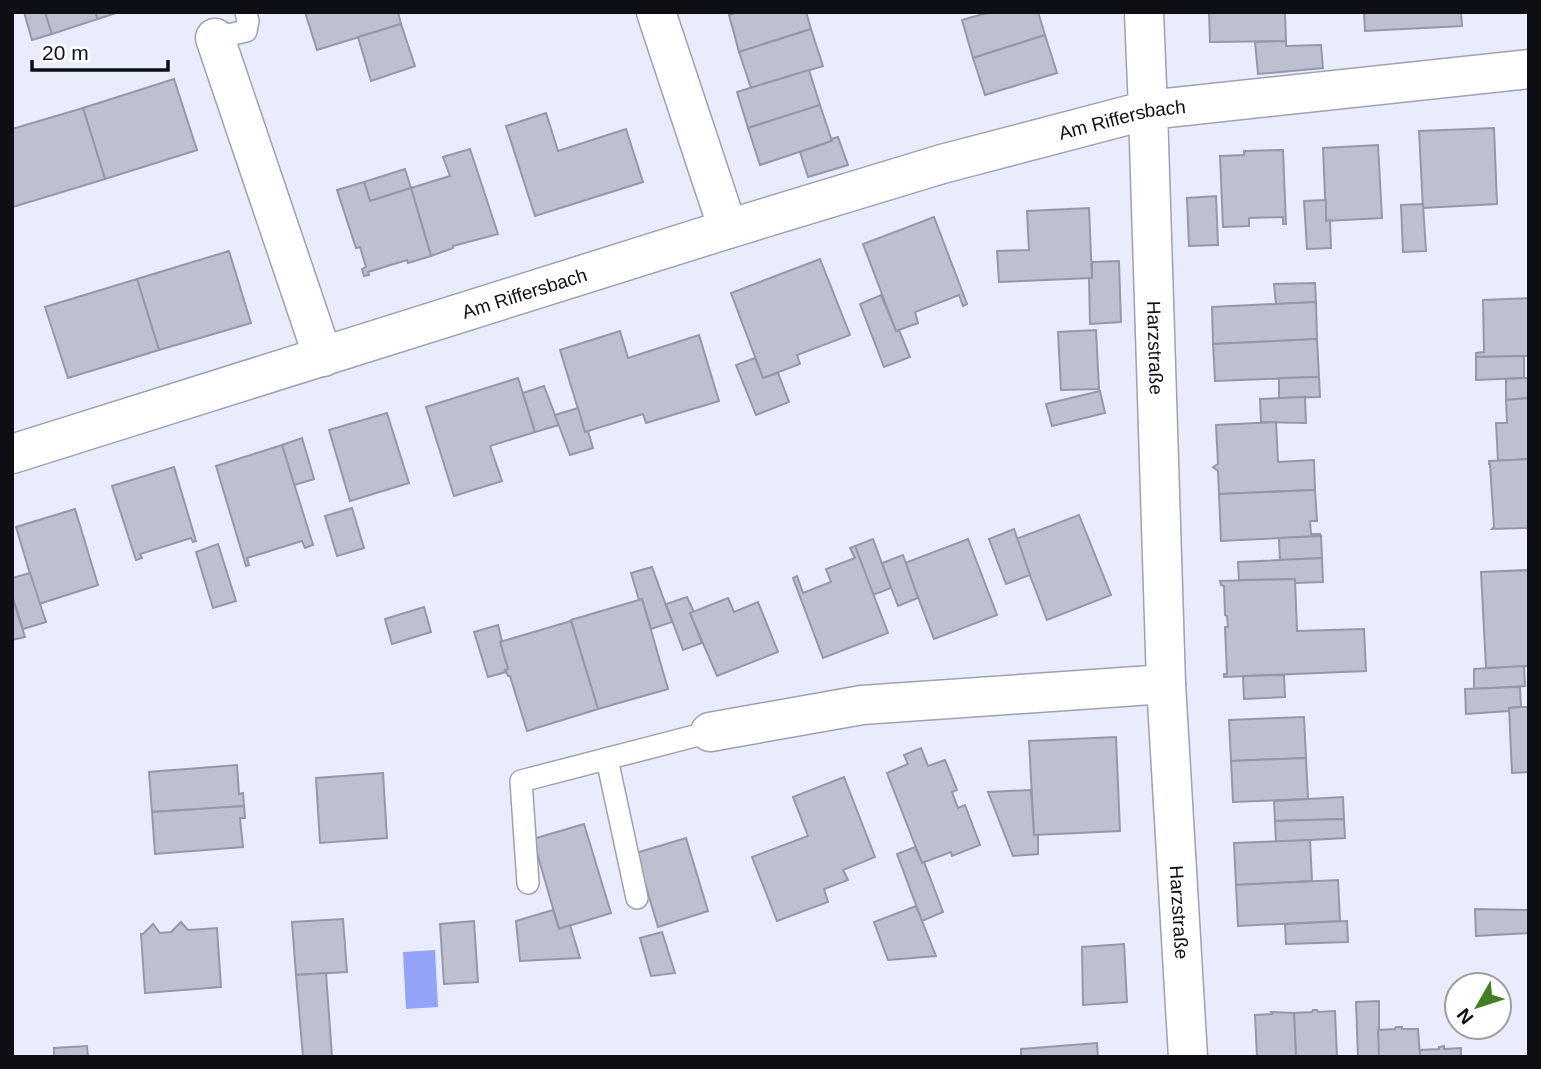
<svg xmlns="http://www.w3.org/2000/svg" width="1541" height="1069" viewBox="0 0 1541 1069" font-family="Arial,sans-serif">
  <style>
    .water { fill: #93a3f7 }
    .building { fill: #bcc0d0; stroke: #9598a8; stroke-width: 2 }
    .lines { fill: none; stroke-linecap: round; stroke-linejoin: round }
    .lane-casing { stroke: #9da1b0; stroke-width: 24 }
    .street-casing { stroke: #9da1b0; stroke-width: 41 }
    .lane { stroke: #fff; stroke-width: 21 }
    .street { stroke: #fff; stroke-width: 38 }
    .labels { text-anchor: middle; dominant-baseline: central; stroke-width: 7; stroke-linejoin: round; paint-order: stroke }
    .street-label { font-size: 19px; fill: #0e0f15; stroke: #fff }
  </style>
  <rect width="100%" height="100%" fill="#e8ecfd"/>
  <polygon class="water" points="435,950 438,1007 406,1009 403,952"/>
  <g class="building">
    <polygon points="24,12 45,12 52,34 32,40"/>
    <polygon points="45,12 95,12 98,19 52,34"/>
    <polygon points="95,12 119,12 98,19"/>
    <polygon points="305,12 398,12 401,24 317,50"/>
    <polygon points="738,12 806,12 811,29 739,52 729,15"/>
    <polygon points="990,12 1038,12 1045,35 973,58 962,20"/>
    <polygon points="1209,12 1285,12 1286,41 1210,42"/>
    <polygon points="1364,12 1461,12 1462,26 1365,31"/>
    <polygon points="401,24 415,66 371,81 358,37"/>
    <polygon points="811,29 823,66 751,88 739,52"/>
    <polygon points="1045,35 1057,73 985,95 973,58"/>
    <polygon points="1286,41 1286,46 1321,45 1323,68 1258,74 1255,42"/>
    <polygon points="809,70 820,105 748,128 737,92"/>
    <polygon points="174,79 197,150 105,179 83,108"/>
    <polygon points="820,105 832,141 760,165 748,128"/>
    <polygon points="83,108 105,179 13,207 12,129"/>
    <polygon points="546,113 558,151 626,129 643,182 535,216 506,126"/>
    <polygon points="1494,128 1497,204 1423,208 1419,131"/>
    <polygon points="838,137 848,165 808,177 800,152 832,141 831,139"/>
    <polygon points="1378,145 1382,218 1326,221 1323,148"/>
    <polygon points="470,149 498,234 453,246 453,248 431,256 411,188 450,176 443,157"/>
    <polygon points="1283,150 1286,224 1283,224 1283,217 1249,218 1249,226 1223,227 1220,156 1244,155 1244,151"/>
    <polygon points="405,169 411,188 370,201 364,182"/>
    <polygon points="364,182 370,201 411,188 431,256 408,263 407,260 368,272 369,275 364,276 362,269 366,267 360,247 356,248 337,190"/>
    <polygon points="1216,196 1218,245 1189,246 1187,198"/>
    <polygon points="1326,200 1326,221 1330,220 1331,248 1307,249 1304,201"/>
    <polygon points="1423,204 1426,251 1403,252 1401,205"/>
    <polygon points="1089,208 1092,278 999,282 997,251 1029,250 1027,211"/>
    <polygon points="934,217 967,304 963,306 959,295 915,312 918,323 896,331 863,244"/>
    <polygon points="229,251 251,323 159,350 137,279"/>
    <polygon points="820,259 850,335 797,355 800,364 763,378 731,293"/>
    <polygon points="1119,261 1121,322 1090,324 1089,278 1092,278 1092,262"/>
    <polygon points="137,279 159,350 68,378 45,307"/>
    <polygon points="1315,283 1316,302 1276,304 1274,284"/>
    <polygon points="881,295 896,331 899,330 910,357 884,367 860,304"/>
    <polygon points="1529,298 1529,356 1476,357 1476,353 1484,352 1483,300"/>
    <polygon points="1316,302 1317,339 1213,344 1212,307"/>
    <polygon points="1096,330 1099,389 1061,390 1058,332"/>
    <polygon points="620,331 628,358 699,335 719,401 646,423 643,414 585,432 560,350"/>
    <polygon points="1317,339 1319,377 1215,381 1213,344"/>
    <polygon points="1524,356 1524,378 1476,380 1476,357"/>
    <polygon points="755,358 763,378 778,373 789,402 756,415 736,365"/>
    <polygon points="1319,377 1320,397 1279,398 1279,378"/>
    <polygon points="518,378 535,432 490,446 502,481 454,496 426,407"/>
    <polygon points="1524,378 1529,378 1529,398 1506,400 1506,379"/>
    <polygon points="544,386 559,425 535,432 523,393"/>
    <polygon points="1100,391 1105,413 1052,426 1046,404"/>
    <polygon points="1305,397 1306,423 1261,422 1260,399"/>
    <polygon points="1529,398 1529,459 1498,461 1496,423 1507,423 1506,400"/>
    <polygon points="578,408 585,432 588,431 593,448 570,455 555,415"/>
    <polygon points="387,413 409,483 350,501 329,430"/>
    <polygon points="1276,422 1278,462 1314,460 1315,490 1219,494 1218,471 1213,467 1218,464 1216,425"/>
    <polygon points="302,438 314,479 294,485 282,445"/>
    <polygon points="282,445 313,545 305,548 302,541 247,558 249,565 246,566 216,466"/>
    <polygon points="1529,459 1529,528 1492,529 1494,527 1490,464 1489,464 1489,461"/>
    <polygon points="174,467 196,541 193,542 191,538 140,554 142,558 136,560 112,486"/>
    <polygon points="1315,490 1317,521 1310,521 1311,534 1320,534 1321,536 1221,541 1219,494"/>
    <polygon points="352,508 364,548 337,556 325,516"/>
    <polygon points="75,509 98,585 39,604 16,527"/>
    <polygon points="1079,515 1111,595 1047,620 1016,539"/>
    <polygon points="1014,529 1030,575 1006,584 989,539"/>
    <polygon points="1321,536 1322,558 1280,560 1279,538"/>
    <polygon points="873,539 891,588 873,595 855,546"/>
    <polygon points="968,539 997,615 934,639 905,563"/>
    <polygon points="218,544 236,601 213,608 196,552"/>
    <polygon points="855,546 888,633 823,658 793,578 797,576 803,593 831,582 826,569 855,558 850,548"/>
    <polygon points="903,555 918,598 898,606 882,563"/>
    <polygon points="1322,558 1323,582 1295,583 1295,579 1239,580 1238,562"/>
    <polygon points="652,567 672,622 651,629 642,599 639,600 631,573"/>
    <polygon points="1529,570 1529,666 1486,668 1481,572"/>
    <polygon points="30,573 46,622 23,629 12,596 12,578"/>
    <polygon points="1295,579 1297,631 1364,629 1366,671 1224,677 1224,674 1227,674 1225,627 1228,627 1227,616 1225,615 1224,586 1221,585 1220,581"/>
    <polygon points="12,596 25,637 12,640"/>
    <polygon points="687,597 694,612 690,613 702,643 683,650 666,604"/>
    <polygon points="728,598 734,612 758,602 778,652 717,676 690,613"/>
    <polygon points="642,599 668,689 598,709 571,620"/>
    <polygon points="424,607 431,632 392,644 385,619"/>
    <polygon points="571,621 598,709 527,731 510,676 508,676 505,670 508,669 500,642"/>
    <polygon points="498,625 502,641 500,642 508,669 505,670 506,672 488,677 474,632"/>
    <polygon points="1524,666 1525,686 1474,689 1474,669"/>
    <polygon points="1284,675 1285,697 1244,699 1243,676"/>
    <polygon points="1520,687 1521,707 1509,708 1509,711 1466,714 1465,689"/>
    <polygon points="1521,707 1529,707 1529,772 1512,773 1509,708"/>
    <polygon points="1304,717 1306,758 1231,761 1229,720"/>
    <polygon points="1116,737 1120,831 1034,835 1029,741"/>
    <polygon points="921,748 928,766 945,760 957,790 952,792 958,808 965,805 980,845 952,856 951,852 922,863 887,773 908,764 904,755"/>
    <polygon points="1306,758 1308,799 1233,802 1231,761"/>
    <polygon points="237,765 239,794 243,793 244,806 152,812 149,772"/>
    <polygon points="383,773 387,838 320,843 316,778"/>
    <polygon points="844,777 875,857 843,870 848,880 824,889 828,902 777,921 752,857 808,836 793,797"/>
    <polygon points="1031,790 1034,835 1038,835 1038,854 1013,856 988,792"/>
    <polygon points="1343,797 1344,819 1275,821 1274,801"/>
    <polygon points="244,806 245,818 240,818 243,847 155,854 152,812"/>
    <polygon points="1344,819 1345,838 1276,842 1275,821"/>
    <polygon points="584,824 611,913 559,929 533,839"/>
    <polygon points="686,838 708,911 658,927 636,853"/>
    <polygon points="1310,840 1312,881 1236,885 1234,843"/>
    <polygon points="915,847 922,863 924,862 943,912 922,921 897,854"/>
    <polygon points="1338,880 1340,921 1238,926 1236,885"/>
    <polygon points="916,906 936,956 888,960 874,922"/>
    <polygon points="1475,909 1529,910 1529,933 1476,936"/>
    <polygon points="553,910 559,929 570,925 580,958 520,961 516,921"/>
    <polygon points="343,919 347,972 296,975 292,922"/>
    <polygon points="474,921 478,982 444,984 440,924"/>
    <polygon points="1347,921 1348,942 1286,944 1285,924"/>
    <polygon points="181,922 188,930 217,928 221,987 145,993 141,934 143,934 153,924 160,933 171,932"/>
    <polygon points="662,932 675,973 651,976 640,938"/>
    <polygon points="1124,944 1127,1002 1083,1005 1082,947"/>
    <polygon points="326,973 332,1057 303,1057 296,975"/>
    <polygon points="1379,1001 1379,1057 1358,1057 1356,1002"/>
    <polygon points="1313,1010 1317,1010 1318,1012 1335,1011 1337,1057 1296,1057 1294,1013 1312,1012"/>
    <polygon points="1271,1012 1294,1013 1296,1057 1257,1057 1255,1015 1272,1014"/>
    <polygon points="1396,1027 1402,1027 1402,1029 1418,1029 1420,1057 1379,1057 1378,1030 1395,1029"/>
    <polygon points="1097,1043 1098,1057 1021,1057 1021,1049"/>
    <polygon points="87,1046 88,1057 54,1057 54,1048"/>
    <polygon points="1444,1046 1444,1049 1461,1048 1461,1057 1420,1057 1420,1050 1439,1049 1439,1047"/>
  </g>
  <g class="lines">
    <g class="lane-casing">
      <g id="lane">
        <polyline points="215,38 246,31 248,21 246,12"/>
        <polyline points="607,759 637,898"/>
        <polyline points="528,883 521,781 710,732"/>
      </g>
    </g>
    <g class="street-casing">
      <g id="street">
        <polyline points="656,12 728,229"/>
        <path id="s1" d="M1144 12 1148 110 1166 684 1188 1057"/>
        <polyline points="215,38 323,357"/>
        <path id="s2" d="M12 454 728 229 942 164 1148 110 1529 69"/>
        <polyline points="710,732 862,705 1166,684"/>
      </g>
    </g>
    <use href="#lane" class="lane"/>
    <use href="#street" class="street"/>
  </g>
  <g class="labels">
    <g class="street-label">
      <text stroke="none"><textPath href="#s2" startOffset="1160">Am Riffersbach</textPath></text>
      <text stroke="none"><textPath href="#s2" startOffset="537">Am Riffersbach</textPath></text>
      <text stroke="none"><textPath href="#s1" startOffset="336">Harzstraße</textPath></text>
      <text stroke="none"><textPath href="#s1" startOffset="901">Harzstraße</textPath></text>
    </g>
  </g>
  <rect width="1541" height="1069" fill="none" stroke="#0e0f15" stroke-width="28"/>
  <g transform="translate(1478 1006) rotate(231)"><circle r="33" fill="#ffffff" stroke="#9f9fa1" stroke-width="2"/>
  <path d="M0-5L12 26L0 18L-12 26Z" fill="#418020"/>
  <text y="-10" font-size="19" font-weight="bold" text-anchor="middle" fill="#0e0f15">N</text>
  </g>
  <path d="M32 60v10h136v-10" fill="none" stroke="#0e0f15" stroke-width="3.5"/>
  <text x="42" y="60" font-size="21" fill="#0e0f15" stroke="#ffffff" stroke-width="5" paint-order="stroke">20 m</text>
</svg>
